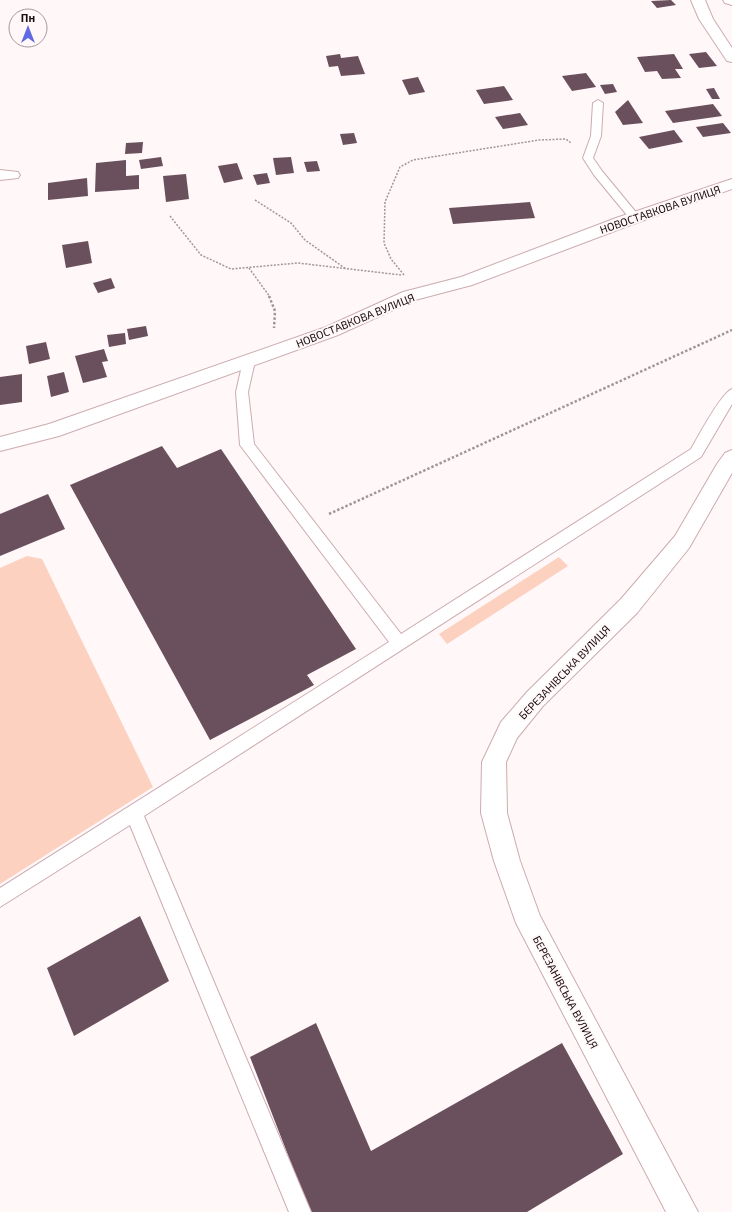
<svg xmlns="http://www.w3.org/2000/svg" width="732" height="1212" viewBox="0 0 732 1212" font-family="'Exo 2',sans-serif">
  <style>
    .green { fill: #fcd1c0 }
    .building { fill: #6a505c }
    .lines { fill: none; stroke-linecap: round; stroke-linejoin: round }
    .lane-casing { stroke: #ccabb0; stroke-width: 2 }
    .street-casing { stroke: #ccabb0; stroke-width: 2 }
    .secondary-casing { stroke: #ccabb0; stroke-width: 2 }
    .path-far1 { stroke: #a09799; stroke-width: 1.5; stroke-dasharray: 2 1.5; stroke-linecap: butt }
    .path { stroke: #a09799; stroke-width: 2.5; stroke-dasharray: 2.5 2; stroke-linecap: butt }
    .lane { fill: #fff; fill-rule: evenodd }
    .street { fill: #fff; fill-rule: evenodd }
    .secondary { fill: #fff; fill-rule: evenodd }
    .labels { text-anchor: middle; dominant-baseline: central; stroke-width: 4; stroke-linejoin: round; paint-order: stroke }
    .street-label { font-size: 11px; fill: #180d0f; stroke: #fff7f8 }
  </style>
  <rect width="100%" height="100%" fill="#fff7f8"/>
  <g class="green">
    <polygon points="27,556 42,559 153,787 0,884 0,568"/>
    <polygon points="559,557 568,566 447,644 439,634"/>
  </g>
  <g class="building">
    <polygon points="671,0 676,5 657,8 651,1"/>
    <polygon points="706,52 717,66 699,68 689,54"/>
    <polygon points="340,54 341,58 358,56 365,74 341,76 338,66 329,67 326,56"/>
    <polygon points="674,54 683,69 675,69 681,78 662,79 657,71 645,72 637,57"/>
    <polygon points="586,73 596,87 572,91 562,76"/>
    <polygon points="418,77 425,92 409,95 402,80"/>
    <polygon points="613,84 617,92 605,94 600,85"/>
    <polygon points="504,86 513,100 484,104 476,90"/>
    <polygon points="714,88 720,99 712,99 706,89"/>
    <polygon points="628,100 643,123 623,125 615,112"/>
    <polygon points="713,104 722,116 673,123 665,111"/>
    <polygon points="520,113 528,125 503,129 495,117"/>
    <polygon points="723,123 731,133 703,137 696,127"/>
    <polygon points="674,130 683,142 649,149 639,137"/>
    <polygon points="354,133 357,143 343,145 340,134"/>
    <polygon points="143,142 142,153 125,154 126,143"/>
    <polygon points="161,157 163,166 141,169 139,160"/>
    <polygon points="291,157 294,173 276,175 273,158"/>
    <polygon points="126,160 126,176 139,175 139,189 95,192 96,163"/>
    <polygon points="317,161 320,171 307,172 304,162"/>
    <polygon points="237,163 243,179 224,183 218,166"/>
    <polygon points="267,173 270,183 257,185 253,175"/>
    <polygon points="186,174 189,199 166,202 163,176"/>
    <polygon points="87,178 88,196 48,200 48,183"/>
    <polygon points="530,202 535,218 453,224 449,208"/>
    <polygon points="88,241 92,263 66,268 62,245"/>
    <polygon points="111,278 115,288 98,293 93,283"/>
    <polygon points="146,326 148,336 129,340 127,329"/>
    <polygon points="125,333 126,344 109,347 107,335"/>
    <polygon points="46,342 50,359 29,364 26,346"/>
    <polygon points="104,349 108,361 102,362 107,377 83,383 75,356"/>
    <polygon points="64,372 69,392 51,397 47,376"/>
    <polygon points="22,374 22,402 0,405 0,377"/>
    <polygon points="162,446 177,468 221,449 356,649 307,675 314,685 210,740 70,485"/>
    <polygon points="48,494 65,529 0,556 0,514"/>
    <polygon points="140,916 169,981 74,1036 47,968"/>
    <polygon points="316,1023 371,1151 562,1043 623,1154 527,1212 310,1212 250,1057"/>
  </g>
  <g class="lines">
    <g class="lane-casing">
      <g id="lane">
        <polygon points="598,100 603,103 601,136 593,158 602,171 639,216 641,218 639,220 631,220 594,175 583,158 591,136 593,103"/>
        <path d="M249 357 253 358 255 361 248 392 254 444 401 634 691 449C698 437 721 393 732 389V404L701 457 144 816 311 1212H289L130 825 0 907V888L389 642 240 445 236 392 243 361 245 358Z"/>
      </g>
    </g>
    <g class="street-casing">
      <g id="street">
        <polygon points="691,0 705,0 713,19 732,48 732,62 727,61 699,19"/>
        <polygon points="0,170 18,172 20,175 18,178 0,180"/>
        <polygon points="732,179 732,189 628,226 472,285 415,300 338,335 59,436 0,451 0,437 49,424 326,327 403,292 461,277 616,218"/>
        <polygon points="732,450 732,473 689,548 637,613 543,706 517,738 506,762 507,813 520,861 540,916 698,1212 666,1212 516,923 494,861 481,813 482,762 501,722 527,692 621,599 675,536 717,464 725,453"/>
      </g>
    </g>
    <g class="secondary-casing">
      <polygon id="secondary" points="723,0 732,0 732,5 725,3"/>
    </g>
    <g class="path-far1">
      <polyline points="255,200 291,223 305,240 346,269"/>
      <polyline points="170,216 201,255 231,269 298,263 401,275"/>
      <polyline points="249,268 270,297"/>
      <polyline points="404,275 391,259 384,243 385,202 400,167 413,160 539,140 566,139 571,143"/>
    </g>
    <g class="path">
      <polyline points="269,296 275,311 274,328"/>
      <polyline points="329,514 732,330"/>
    </g>
    <use href="#lane" class="lane"/>
    <use href="#street" class="street"/>
    <use href="#secondary" class="secondary"/>
  </g>
  <g class="labels">
    <g class="street-label">
      <text transform="translate(660 209) rotate(-19)">НОВОСТАВКОВА ВУЛИЦЯ</text>
      <text transform="translate(355 320) rotate(-22)">НОВОСТАВКОВА ВУЛИЦЯ</text>
      <text transform="translate(564 672) rotate(-46)">БЕРЕЗАНІВСЬКА ВУЛИЦЯ</text>
      <text transform="translate(566 992) rotate(62)">БЕРЕЗАНІВСЬКА ВУЛИЦЯ</text>
    </g>
  </g>
  <g transform="translate(28 28)"><circle r="19" fill="#fff7f8" stroke="#a3999b"/>
  <path d="M0-3L7 15L0 10L-7 15Z" fill="#626ae3"/>
  <text y="-6" font-size="11" font-weight="bold" text-anchor="middle" fill="#180d0f">Пн</text>
  </g>
</svg>
